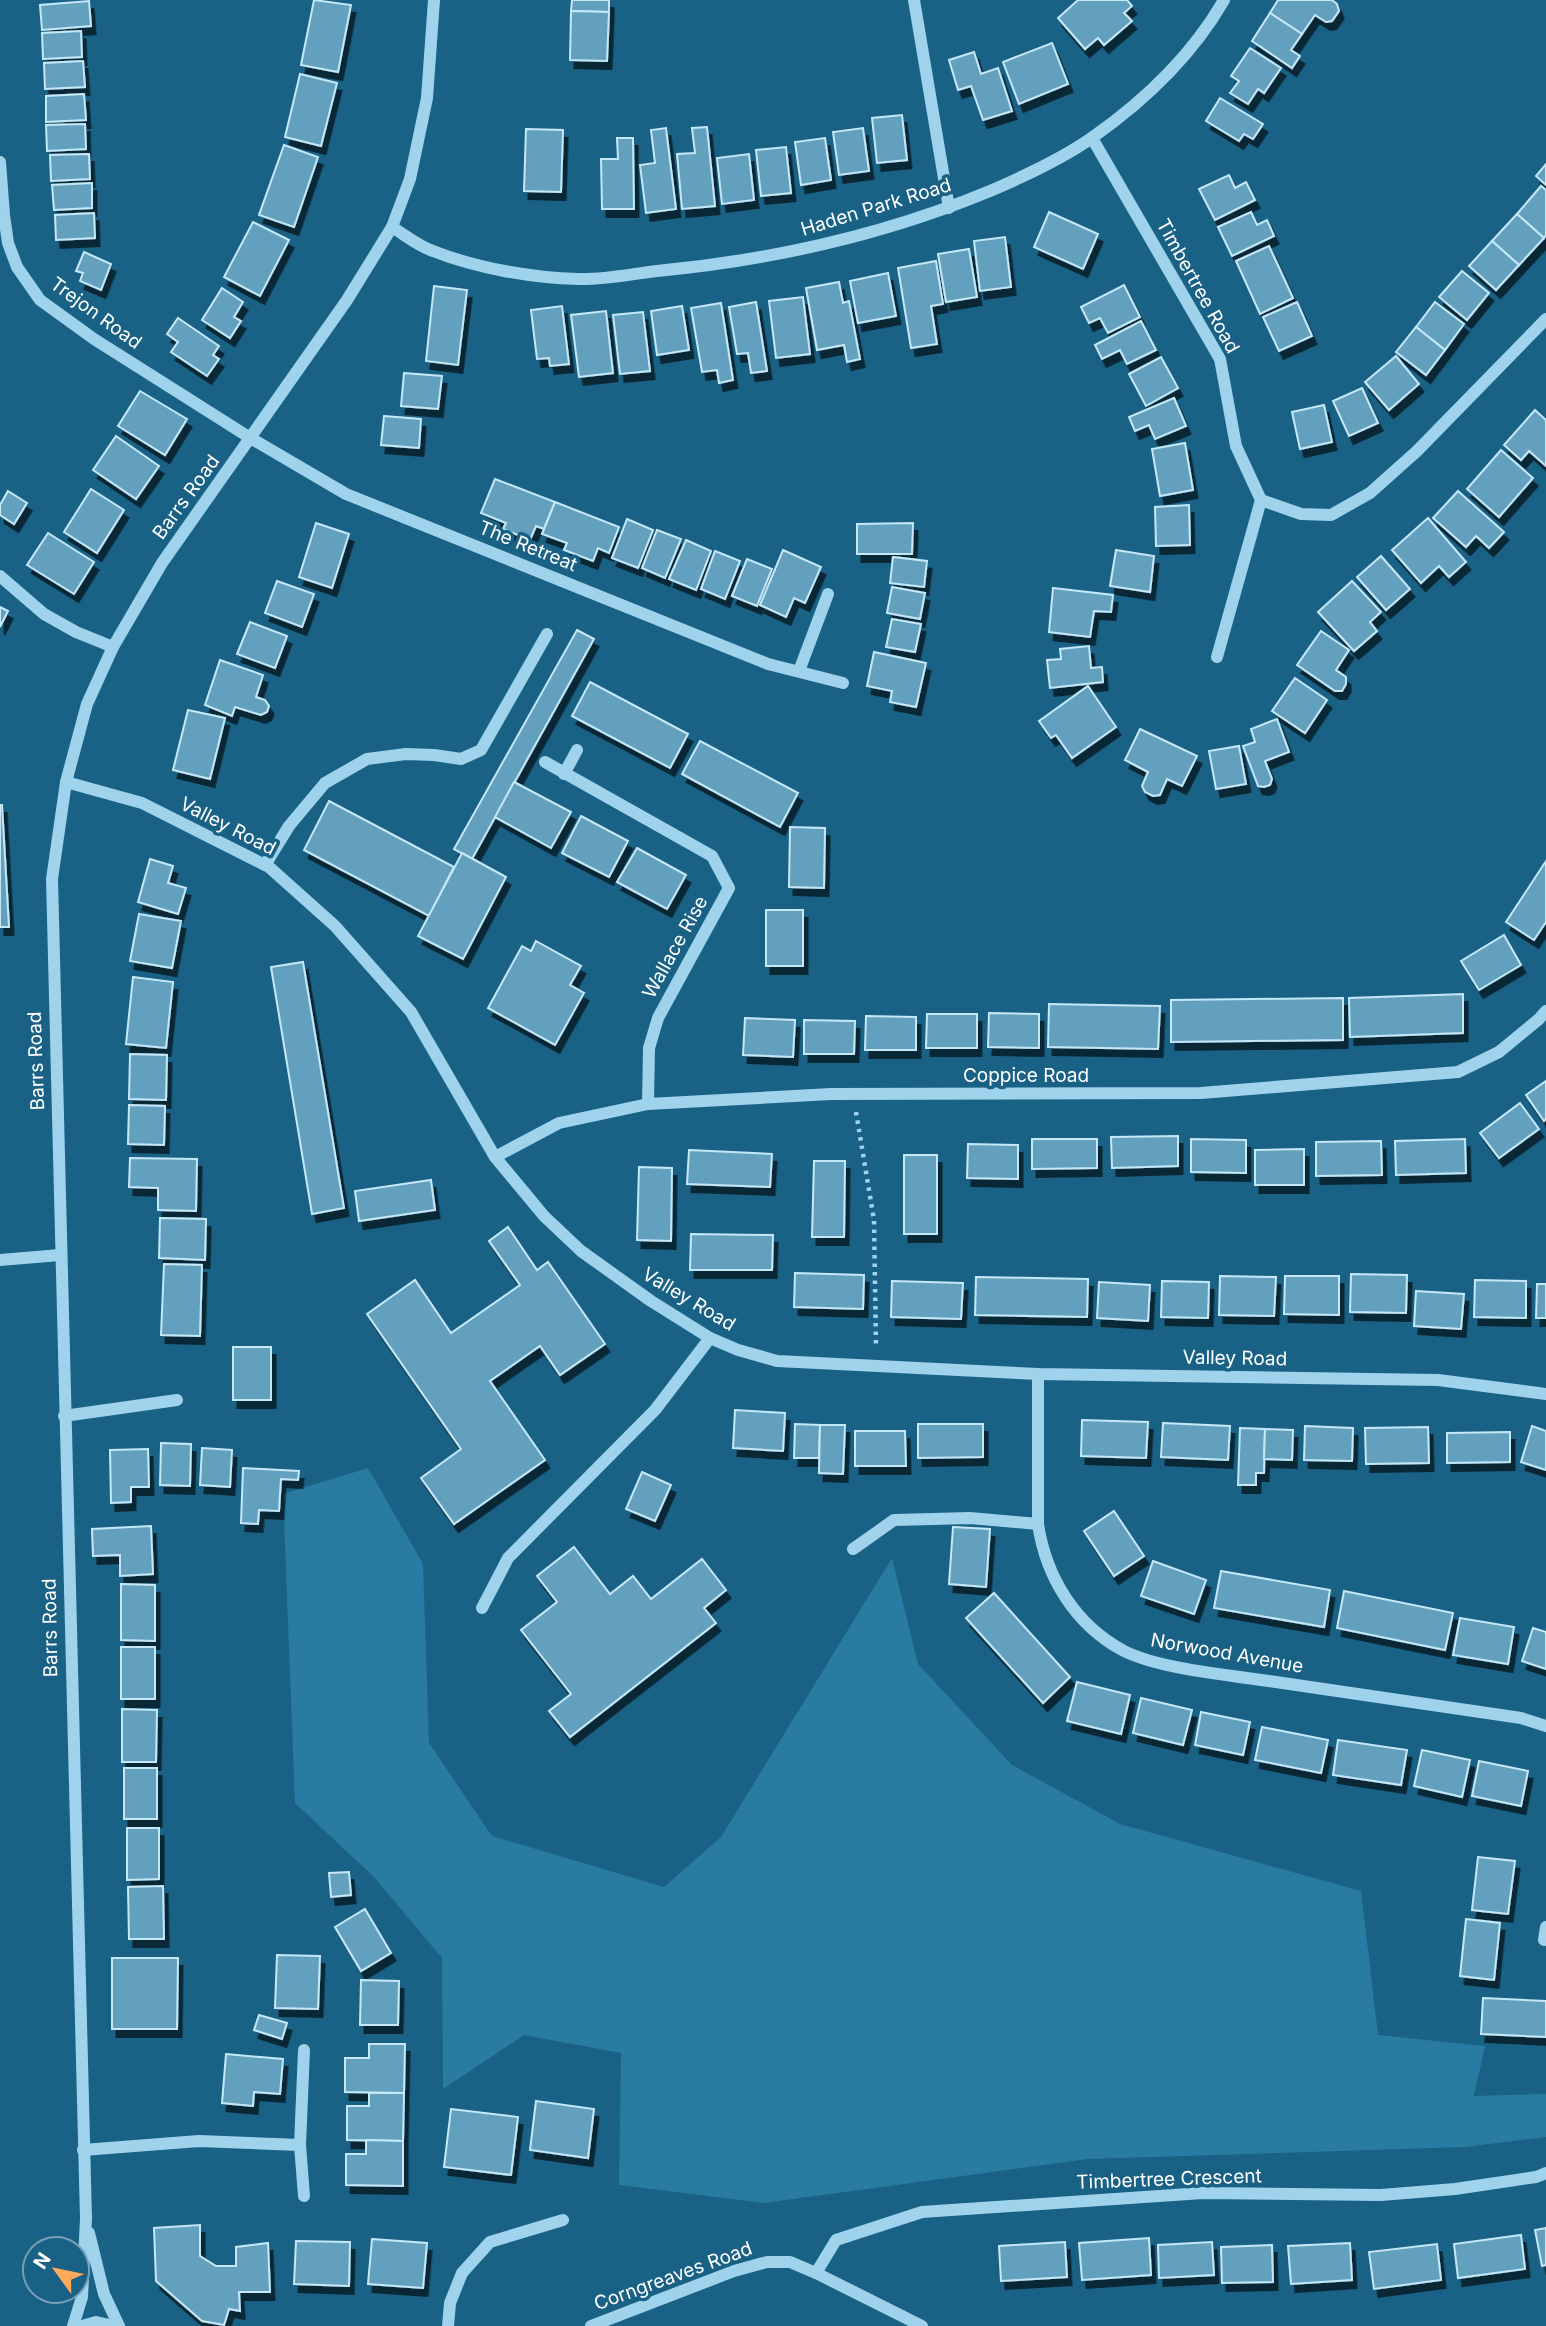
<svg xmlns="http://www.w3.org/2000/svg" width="1546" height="2326" viewBox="0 0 1546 2326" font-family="Inter,sans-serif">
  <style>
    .green { fill: #297ba2 }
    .building { fill: #64a0bd; stroke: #c5e8f9; stroke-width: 2; filter: url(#shadow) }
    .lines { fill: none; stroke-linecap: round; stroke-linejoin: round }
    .path { stroke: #9fd3ec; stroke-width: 4.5; stroke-dasharray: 3.5 5; stroke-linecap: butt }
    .minor { stroke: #9fd3ec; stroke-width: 12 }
    .labels { text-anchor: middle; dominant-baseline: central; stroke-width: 7; stroke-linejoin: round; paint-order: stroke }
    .street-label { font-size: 19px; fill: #fff; stroke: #196185 }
  </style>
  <defs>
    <filter id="shadow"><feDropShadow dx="4.5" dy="8" stdDeviation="0" flood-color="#0009"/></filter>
  </defs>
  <rect width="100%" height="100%" fill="#196185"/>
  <polygon class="green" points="368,1468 423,1564 429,1743 492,1836 664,1887 721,1837 892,1558 918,1664 1012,1765 1120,1824 1361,1891 1378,2035 1485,2046 1474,2096 1546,2094 1546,2137 1465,2147 1087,2159 764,2203 619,2185 621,2053 524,2035 443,2089 442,1958 374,1877 295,1803 283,1494"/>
  <g class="building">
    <polygon points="314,0 351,5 338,72 301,65"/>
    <polygon points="572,0 609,0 609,12 571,11"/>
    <polygon points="1078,0 1127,0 1132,6 1124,13 1132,21 1104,45 1098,38 1085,49 1058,18"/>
    <polygon points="1278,0 1332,0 1337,4 1339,11 1332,21 1326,22 1315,15 1302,34 1270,13"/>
    <polygon points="89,1 91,26 42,30 40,5"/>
    <polygon points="571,11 609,12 607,61 570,60"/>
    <polygon points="1270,13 1302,34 1291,50 1300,56 1292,68 1252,41"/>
    <polygon points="81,31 82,57 43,59 42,33"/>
    <polygon points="1052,43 1068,84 1019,104 1003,62"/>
    <polygon points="1250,48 1281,68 1264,93 1258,89 1248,104 1230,93 1239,81 1231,76"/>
    <polygon points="974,52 981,74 998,68 1012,111 983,120 971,86 958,90 949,60"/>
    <polygon points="83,61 85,87 45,89 44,63"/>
    <polygon points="300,74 337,83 321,146 285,137"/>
    <polygon points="84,94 86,120 46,122 46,96"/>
    <polygon points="1220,98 1263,124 1253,139 1244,134 1239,141 1206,121"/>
    <polygon points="902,115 907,160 877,163 872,118"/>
    <polygon points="85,124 86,149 47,151 46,125"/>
    <polygon points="707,127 715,206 682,209 677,154 695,153 692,128"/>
    <polygon points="666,128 676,209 646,213 640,165 655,163 651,130"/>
    <polygon points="863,128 869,171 839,175 833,132"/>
    <polygon points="526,129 563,130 561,192 524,191"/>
    <polygon points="617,138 633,138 634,209 602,209 601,159 618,159"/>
    <polygon points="825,138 831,180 801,185 795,142"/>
    <polygon points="284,145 318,157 294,227 259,215"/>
    <polygon points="786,147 791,193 761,196 756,150"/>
    <polygon points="89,154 90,179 51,181 50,155"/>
    <polygon points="749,154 754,200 722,204 717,158"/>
    <polygon points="1546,164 1546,185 1536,176"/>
    <polygon points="1229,175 1235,188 1246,182 1255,200 1215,220 1199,189"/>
    <polygon points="92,183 92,208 54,210 52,185"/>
    <polygon points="1541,186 1546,190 1546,235 1544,238 1517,214"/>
    <polygon points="1049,212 1098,234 1083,269 1034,247"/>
    <polygon points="1251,212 1257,225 1267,220 1274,236 1232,256 1218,227"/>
    <polygon points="94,213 95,238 56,240 55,215"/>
    <polygon points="1517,214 1544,238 1519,265 1492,241"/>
    <polygon points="253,222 289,240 260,296 224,277"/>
    <polygon points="1005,237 1011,287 980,291 974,241"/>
    <polygon points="1492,241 1519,265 1496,290 1469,266"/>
    <polygon points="1269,246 1293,298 1260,314 1236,261"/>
    <polygon points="969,249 977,297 946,302 938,254"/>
    <polygon points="84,252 111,264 101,290 80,281 83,273 76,271"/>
    <polygon points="936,261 943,304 931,306 937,344 911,348 898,268"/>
    <polygon points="1462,271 1489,293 1467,320 1439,297"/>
    <polygon points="888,273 896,316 858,323 850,281"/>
    <polygon points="839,282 843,303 849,301 860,359 847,362 844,345 817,350 806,288"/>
    <polygon points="1124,285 1140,317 1108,333 1100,318 1089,323 1081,307"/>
    <polygon points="434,286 467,290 458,365 426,361"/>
    <polygon points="222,288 243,302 234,317 241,321 230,338 202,320"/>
    <polygon points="803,297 810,354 776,358 769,301"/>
    <polygon points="756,302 767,371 751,373 748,353 737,354 729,307"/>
    <polygon points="1297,302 1312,336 1279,351 1263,317"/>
    <polygon points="1435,302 1464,324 1445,350 1416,327"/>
    <polygon points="721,303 733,380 719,383 717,370 702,372 691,308"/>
    <polygon points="562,306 569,364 550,366 549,358 537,359 531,310"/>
    <polygon points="682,306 689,350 657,355 651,311"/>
    <polygon points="606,311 613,373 579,377 571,315"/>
    <polygon points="643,312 650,371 620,374 613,315"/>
    <polygon points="178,318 219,346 213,355 219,359 207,376 171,352 178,342 167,334"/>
    <polygon points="1141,321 1156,350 1127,364 1120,350 1102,359 1095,345"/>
    <polygon points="1416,327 1445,350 1426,375 1396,352"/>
    <polygon points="1396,356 1419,384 1389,410 1365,382"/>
    <polygon points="1161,357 1178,388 1146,406 1129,374"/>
    <polygon points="404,373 442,376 438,409 401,406"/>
    <polygon points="1362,388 1378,423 1349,436 1333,401"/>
    <polygon points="140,391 187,419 165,455 118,426"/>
    <polygon points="1174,398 1186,426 1155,439 1149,425 1135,431 1129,417"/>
    <polygon points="1324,405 1332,442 1300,449 1292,412"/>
    <polygon points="1535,410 1546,420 1546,466 1529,451 1521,460 1504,445"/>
    <polygon points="384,416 421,419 419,448 381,445"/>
    <polygon points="116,436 159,466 136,499 93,470"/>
    <polygon points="1185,443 1193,490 1160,496 1152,449"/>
    <polygon points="1501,450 1533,478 1499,517 1467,489"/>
    <polygon points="495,479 555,502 544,529 536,526 530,540 503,529 506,523 481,513"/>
    <polygon points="91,489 124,510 97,553 64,532"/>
    <polygon points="8,491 27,503 14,524 0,515 0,505"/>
    <polygon points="1458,491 1504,532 1489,548 1476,536 1466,547 1433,518"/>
    <polygon points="555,502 619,527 609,553 598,548 593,561 564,550 567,543 542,534"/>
    <polygon points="1189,505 1190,545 1156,546 1155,507"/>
    <polygon points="1428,518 1466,562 1449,577 1439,566 1421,583 1392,550"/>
    <polygon points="627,519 653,530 638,568 612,558"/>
    <polygon points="316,523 349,534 332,588 299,577"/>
    <polygon points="913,523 912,554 857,554 857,524"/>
    <polygon points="657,530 681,539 665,578 642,568"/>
    <polygon points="48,533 94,562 74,594 27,565"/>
    <polygon points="686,540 711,551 696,590 669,579"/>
    <polygon points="783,550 821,567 805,603 794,598 786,617 760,605"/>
    <polygon points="1116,550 1154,556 1150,592 1110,586"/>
    <polygon points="715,551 740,561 725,599 701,589"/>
    <polygon points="1381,556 1410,589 1386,610 1357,577"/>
    <polygon points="893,557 927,561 924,587 890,583"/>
    <polygon points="747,559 772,569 757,606 732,596"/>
    <polygon points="277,581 314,594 302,627 265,613"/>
    <polygon points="1352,581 1381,612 1370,622 1377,631 1354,651 1318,612"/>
    <polygon points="892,587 925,593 920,619 887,613"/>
    <polygon points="1053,588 1113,595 1111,612 1094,611 1090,637 1049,632"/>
    <polygon points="0,607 8,611 0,627"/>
    <polygon points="892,619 921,624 915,652 886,647"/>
    <polygon points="250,622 287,636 275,668 237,654"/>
    <polygon points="577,630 594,639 472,859 454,849"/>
    <polygon points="1321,631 1349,650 1336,670 1346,677 1346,684 1342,691 1335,691 1297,665"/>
    <polygon points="1089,646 1091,668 1102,667 1103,682 1050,688 1047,660 1061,659 1060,649"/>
    <polygon points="874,652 926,663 916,707 890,702 892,691 867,686"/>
    <polygon points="220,660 263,675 256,697 265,700 269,706 267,712 261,715 235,707 232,716 205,705"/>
    <polygon points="1295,678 1327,700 1305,733 1272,711"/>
    <polygon points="590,682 688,734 670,768 572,716"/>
    <polygon points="1088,686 1116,727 1072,758 1056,735 1051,738 1039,721"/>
    <polygon points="188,710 225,718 210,779 173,770"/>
    <polygon points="1277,719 1289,752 1265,761 1272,779 1270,785 1264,787 1258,786 1243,746 1255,742 1251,729"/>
    <polygon points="1140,729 1197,756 1182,786 1167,779 1160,795 1153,796 1145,792 1142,786 1148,772 1125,760"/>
    <polygon points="700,741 798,793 780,827 682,774"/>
    <polygon points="1239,746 1246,784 1216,789 1209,751"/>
    <polygon points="514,782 571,812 551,848 495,817"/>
    <polygon points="329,801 454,867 429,916 304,850"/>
    <polygon points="0,805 2,805 9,927 0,927"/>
    <polygon points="581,816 628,841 609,877 562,853"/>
    <polygon points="790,827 825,828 824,888 789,887"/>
    <polygon points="637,848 686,875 667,909 617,882"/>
    <polygon points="462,853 506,877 463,959 418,936"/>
    <polygon points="150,859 173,866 168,883 186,888 178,914 138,902"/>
    <polygon points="1546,861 1546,922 1534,940 1506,922"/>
    <rect x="766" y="910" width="37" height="56"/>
    <polygon points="139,914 181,921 172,968 130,961"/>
    <polygon points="1504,935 1521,965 1479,990 1461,961"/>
    <polygon points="536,941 581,966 570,985 584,993 555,1045 488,1008 522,946 531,951"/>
    <polygon points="303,962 344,1208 312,1214 271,967"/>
    <polygon points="133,977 173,982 166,1048 126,1044"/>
    <polygon points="1463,994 1463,1033 1350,1037 1349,998"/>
    <polygon points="1343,998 1343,1040 1171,1042 1171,1000"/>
    <polygon points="1049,1004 1160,1006 1158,1049 1048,1047"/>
    <polygon points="989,1013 1039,1014 1039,1048 988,1047"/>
    <polygon points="927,1014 977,1014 977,1048 926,1048"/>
    <polygon points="866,1016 916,1017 916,1050 865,1050"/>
    <polygon points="745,1018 795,1020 793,1057 743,1055"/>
    <polygon points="804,1020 855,1021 854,1054 804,1054"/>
    <polygon points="130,1054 167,1055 166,1100 129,1099"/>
    <polygon points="1546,1081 1546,1119 1544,1121 1526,1095"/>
    <polygon points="1520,1103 1539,1129 1499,1158 1480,1133"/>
    <polygon points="129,1105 165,1106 164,1145 128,1144"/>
    <polygon points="1178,1136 1178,1166 1112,1168 1111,1137"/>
    <polygon points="1032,1139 1097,1139 1097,1168 1032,1169"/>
    <polygon points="1191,1139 1246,1140 1246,1173 1191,1172"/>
    <polygon points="1465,1139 1466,1173 1396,1175 1395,1141"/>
    <polygon points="1381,1141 1382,1175 1316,1176 1316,1142"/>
    <polygon points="968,1144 1018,1145 1018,1179 967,1178"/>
    <polygon points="1304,1149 1304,1185 1255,1185 1255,1150"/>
    <polygon points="689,1150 772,1154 770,1187 687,1184"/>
    <rect x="904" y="1155" width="33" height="79"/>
    <polygon points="130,1158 197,1159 196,1211 158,1210 158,1188 129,1187"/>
    <polygon points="814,1161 845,1161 844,1237 812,1237"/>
    <polygon points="639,1167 672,1168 671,1241 637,1240"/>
    <polygon points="431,1180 435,1210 359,1221 355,1191"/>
    <polygon points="160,1218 206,1219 205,1260 159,1258"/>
    <polygon points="508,1227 537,1270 548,1262 605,1344 560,1375 540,1346 490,1381 545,1460 454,1524 421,1478 461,1449 367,1314 415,1280 451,1333 520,1285 489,1241"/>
    <polygon points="691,1234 773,1235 772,1270 690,1270"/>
    <polygon points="164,1264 202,1265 200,1336 161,1335"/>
    <polygon points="795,1273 864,1275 863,1309 794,1307"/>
    <polygon points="1351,1274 1407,1275 1406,1313 1350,1312"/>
    <polygon points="1220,1276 1276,1277 1274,1316 1219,1315"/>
    <polygon points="1285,1276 1339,1276 1339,1315 1284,1314"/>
    <polygon points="976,1277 1088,1279 1087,1317 975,1315"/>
    <polygon points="1475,1280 1526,1281 1526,1318 1474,1317"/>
    <polygon points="892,1281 963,1283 961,1319 891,1317"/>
    <polygon points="1162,1281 1209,1282 1208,1318 1161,1317"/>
    <polygon points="1099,1282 1150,1285 1148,1321 1097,1318"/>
    <polygon points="1537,1284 1546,1284 1546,1318 1536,1318"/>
    <polygon points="1416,1291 1464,1294 1461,1329 1414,1326"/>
    <rect x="233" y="1347" width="38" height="53"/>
    <polygon points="735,1410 785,1413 783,1451 733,1448"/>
    <polygon points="1082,1420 1148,1422 1146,1458 1081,1456"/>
    <polygon points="1163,1423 1230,1426 1228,1460 1161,1457"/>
    <polygon points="795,1424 820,1425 819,1458 794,1458"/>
    <polygon points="918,1424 983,1424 983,1457 918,1458"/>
    <polygon points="820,1425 845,1425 843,1474 819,1473"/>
    <polygon points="1305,1426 1353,1428 1352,1461 1304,1460"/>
    <polygon points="1532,1426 1546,1431 1546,1470 1521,1462"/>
    <polygon points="1428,1427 1429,1463 1366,1464 1365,1428"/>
    <polygon points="1240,1428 1265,1429 1264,1473 1256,1473 1256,1485 1238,1485"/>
    <polygon points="1265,1429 1293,1430 1292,1460 1264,1459"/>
    <polygon points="855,1431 905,1431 906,1466 855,1466"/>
    <polygon points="1510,1432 1510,1462 1447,1463 1447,1433"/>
    <polygon points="161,1443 191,1444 190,1486 160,1485"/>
    <polygon points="202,1448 232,1450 230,1487 200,1485"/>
    <polygon points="148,1449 149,1487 131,1487 131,1502 111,1503 110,1450"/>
    <polygon points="243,1468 299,1471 298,1480 281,1479 279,1511 259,1510 258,1524 241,1523"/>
    <polygon points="642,1472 671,1485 655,1521 626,1509"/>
    <polygon points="1114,1511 1144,1556 1114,1576 1084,1531"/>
    <polygon points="151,1526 153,1574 120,1576 120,1555 93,1556 92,1529"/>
    <polygon points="953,1527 990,1529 986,1587 949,1584"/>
    <polygon points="574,1547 610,1594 633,1576 651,1599 702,1559 726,1590 704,1608 716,1623 570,1737 549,1711 571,1694 521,1630 557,1602 537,1576"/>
    <polygon points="1153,1561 1206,1580 1194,1614 1141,1596"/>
    <polygon points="1221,1571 1330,1590 1324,1627 1214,1608"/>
    <polygon points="121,1584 155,1585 155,1641 121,1640"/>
    <polygon points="1344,1591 1453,1613 1445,1650 1337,1628"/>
    <polygon points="994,1593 1070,1677 1043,1703 966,1618"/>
    <polygon points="1460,1618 1514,1627 1508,1664 1453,1655"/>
    <polygon points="1533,1628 1546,1632 1546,1669 1522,1661"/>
    <rect x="121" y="1647" width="34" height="52"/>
    <polygon points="1077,1682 1130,1695 1121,1734 1067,1721"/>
    <polygon points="1141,1698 1192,1710 1183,1745 1133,1733"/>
    <polygon points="122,1709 157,1710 156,1762 122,1762"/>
    <polygon points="1201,1712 1250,1722 1243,1755 1195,1745"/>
    <polygon points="1262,1727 1328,1740 1321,1773 1255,1760"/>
    <polygon points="1338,1740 1407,1750 1401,1785 1333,1775"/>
    <polygon points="1422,1750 1470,1760 1462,1797 1414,1786"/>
    <polygon points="1479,1761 1528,1771 1521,1806 1472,1796"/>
    <rect x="124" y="1768" width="33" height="51"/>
    <polygon points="127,1828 159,1828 159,1879 127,1880"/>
    <polygon points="1478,1857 1515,1861 1508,1914 1472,1910"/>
    <polygon points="349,1872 351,1895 331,1897 329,1873"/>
    <polygon points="163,1886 164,1939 129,1939 128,1887"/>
    <polygon points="365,1909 391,1953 361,1971 335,1927"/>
    <polygon points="1466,1919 1500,1923 1494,1980 1460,1976"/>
    <polygon points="277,1955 320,1956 318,2009 275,2008"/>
    <polygon points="112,1958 178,1958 177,2029 112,2029"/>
    <polygon points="361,1980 399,1981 398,2025 360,2025"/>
    <polygon points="1483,1998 1546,2001 1546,2037 1481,2034"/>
    <polygon points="259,2015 287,2023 282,2039 254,2030"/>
    <polygon points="369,2044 405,2044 404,2093 345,2092 345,2058 369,2058"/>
    <polygon points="226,2054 283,2059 280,2094 254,2092 253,2106 222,2103"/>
    <polygon points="369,2093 404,2093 403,2141 347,2140 347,2106 369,2106"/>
    <polygon points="536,2101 594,2109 588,2158 530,2150"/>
    <polygon points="451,2109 518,2117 511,2175 444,2167"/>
    <polygon points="366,2140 403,2141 403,2186 346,2185 346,2154 366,2154"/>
    <polygon points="200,2225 200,2256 216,2266 236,2266 236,2247 268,2243 270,2292 239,2292 240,2311 229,2309 224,2325 202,2321 156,2281 154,2228"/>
    <polygon points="1546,2228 1546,2265 1542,2266 1535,2230"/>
    <polygon points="1521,2235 1525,2269 1458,2278 1454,2244"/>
    <polygon points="1149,2238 1151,2275 1082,2280 1079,2243"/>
    <polygon points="372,2239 427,2243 423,2288 368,2284"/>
    <polygon points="296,2241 350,2242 349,2286 294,2284"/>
    <polygon points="1065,2242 1067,2277 1001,2281 999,2246"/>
    <polygon points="1212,2242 1214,2275 1159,2278 1158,2245"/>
    <polygon points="1350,2243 1352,2280 1291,2284 1288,2246"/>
    <polygon points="1437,2244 1441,2280 1374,2289 1369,2252"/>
    <polygon points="1272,2245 1273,2282 1222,2283 1221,2247"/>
  </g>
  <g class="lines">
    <polyline class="path" points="856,1112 874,1220 876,1347"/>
    <g class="minor">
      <polyline points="914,0 949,208"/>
      <polyline points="1092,138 1220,359 1236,446 1261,500 1301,514 1331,515 1370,493 1417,451 1546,319"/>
      <polyline points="0,162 4,215 8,243 17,267 40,300 94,339 252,439 346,494 768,664 843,683"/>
      <path d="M392 227C405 235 418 246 433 251 476 268 532 278 578 279 604 280 631 274 657 271 772 260 884 235 990 191 1025 176 1062 159 1093 137 1144 101 1193 54 1224 0"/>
      <polyline points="0,576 44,614 76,632 113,647"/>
      <polyline points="1217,657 1261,500"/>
      <polyline points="799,671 828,594"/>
      <polyline points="545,762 712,856 729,888 658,1018 649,1048 648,1104"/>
      <polyline points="564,774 577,750"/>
      <polyline points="66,782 142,803 269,867 335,926 411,1012 495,1157 544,1216 581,1251 651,1301 710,1338 738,1350 777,1361 1038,1374 1438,1380 1546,1394"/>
      <polyline points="265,865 289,826 325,783 367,759 406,754 434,755 461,759 481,750 547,634"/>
      <polyline points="495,1157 559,1123 648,1104 831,1094 1201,1093 1458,1072 1499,1052 1539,1019 1546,1011"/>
      <polyline points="0,1260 60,1255"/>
      <path d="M1038 1374V1524C1046 1577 1075 1625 1124 1651 1160 1669 1228 1675 1269 1681 1353 1693 1437 1706 1521 1718L1546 1726"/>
      <polyline points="64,1416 177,1400"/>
      <polyline points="853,1549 894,1520 970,1518 1038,1524"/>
      <polyline points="482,1608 508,1558 655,1410 710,1338"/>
      <polyline points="1544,1940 1546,1927"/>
      <polyline points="83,2150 199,2141 300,2145"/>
      <polyline points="304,2196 300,2145 304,2050"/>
      <polyline points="89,2233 104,2294 119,2326"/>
      <polyline points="816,2273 836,2240 922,2212 1203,2193 1381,2195 1455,2189 1536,2177 1546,2173"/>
      <polyline points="73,2326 82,2297 86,2219 52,879 66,782 87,704 113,647 162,563 347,300 392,227 410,179 427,98 434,0"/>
      <polyline points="82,2326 96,2322 114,2326"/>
      <polyline points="448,2326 450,2303 462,2273 490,2242 563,2220"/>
      <polyline points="591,2326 734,2271 767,2262 790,2262 816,2273 922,2326"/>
    </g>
  </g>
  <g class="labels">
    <g class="street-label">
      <text transform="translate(876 207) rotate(-17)">Haden Park Road</text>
      <text transform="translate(1198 286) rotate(61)">Timbertree Road</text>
      <text transform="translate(96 313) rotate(36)">Trejon Road</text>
      <text transform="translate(186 497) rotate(-54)">Barrs Road</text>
      <text transform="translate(528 546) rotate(22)">The Retreat</text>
      <text transform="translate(228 826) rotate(27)">Valley Road</text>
      <text transform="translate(675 947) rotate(-61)">Wallace Rise</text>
      <text transform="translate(36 1061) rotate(-92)">Barrs Road</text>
      <text x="1026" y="1075">Coppice Road</text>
      <text transform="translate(689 1299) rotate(31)">Valley Road</text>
      <text transform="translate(1235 1358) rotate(1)">Valley Road</text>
      <text transform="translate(50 1628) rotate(-91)">Barrs Road</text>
      <text transform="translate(1227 1653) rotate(10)">Norwood Avenue</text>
      <text transform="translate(1169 2179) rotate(-2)">Timbertree Crescent</text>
      <text transform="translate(673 2276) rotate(-20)">Corngreaves Road</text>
    </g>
  </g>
  <g transform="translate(56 2270) rotate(303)"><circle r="33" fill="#196185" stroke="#75a0b6" stroke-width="2"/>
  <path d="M0-5L12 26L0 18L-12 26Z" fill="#ffaa5b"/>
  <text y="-10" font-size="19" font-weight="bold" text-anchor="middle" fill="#ffffff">N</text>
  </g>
</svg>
